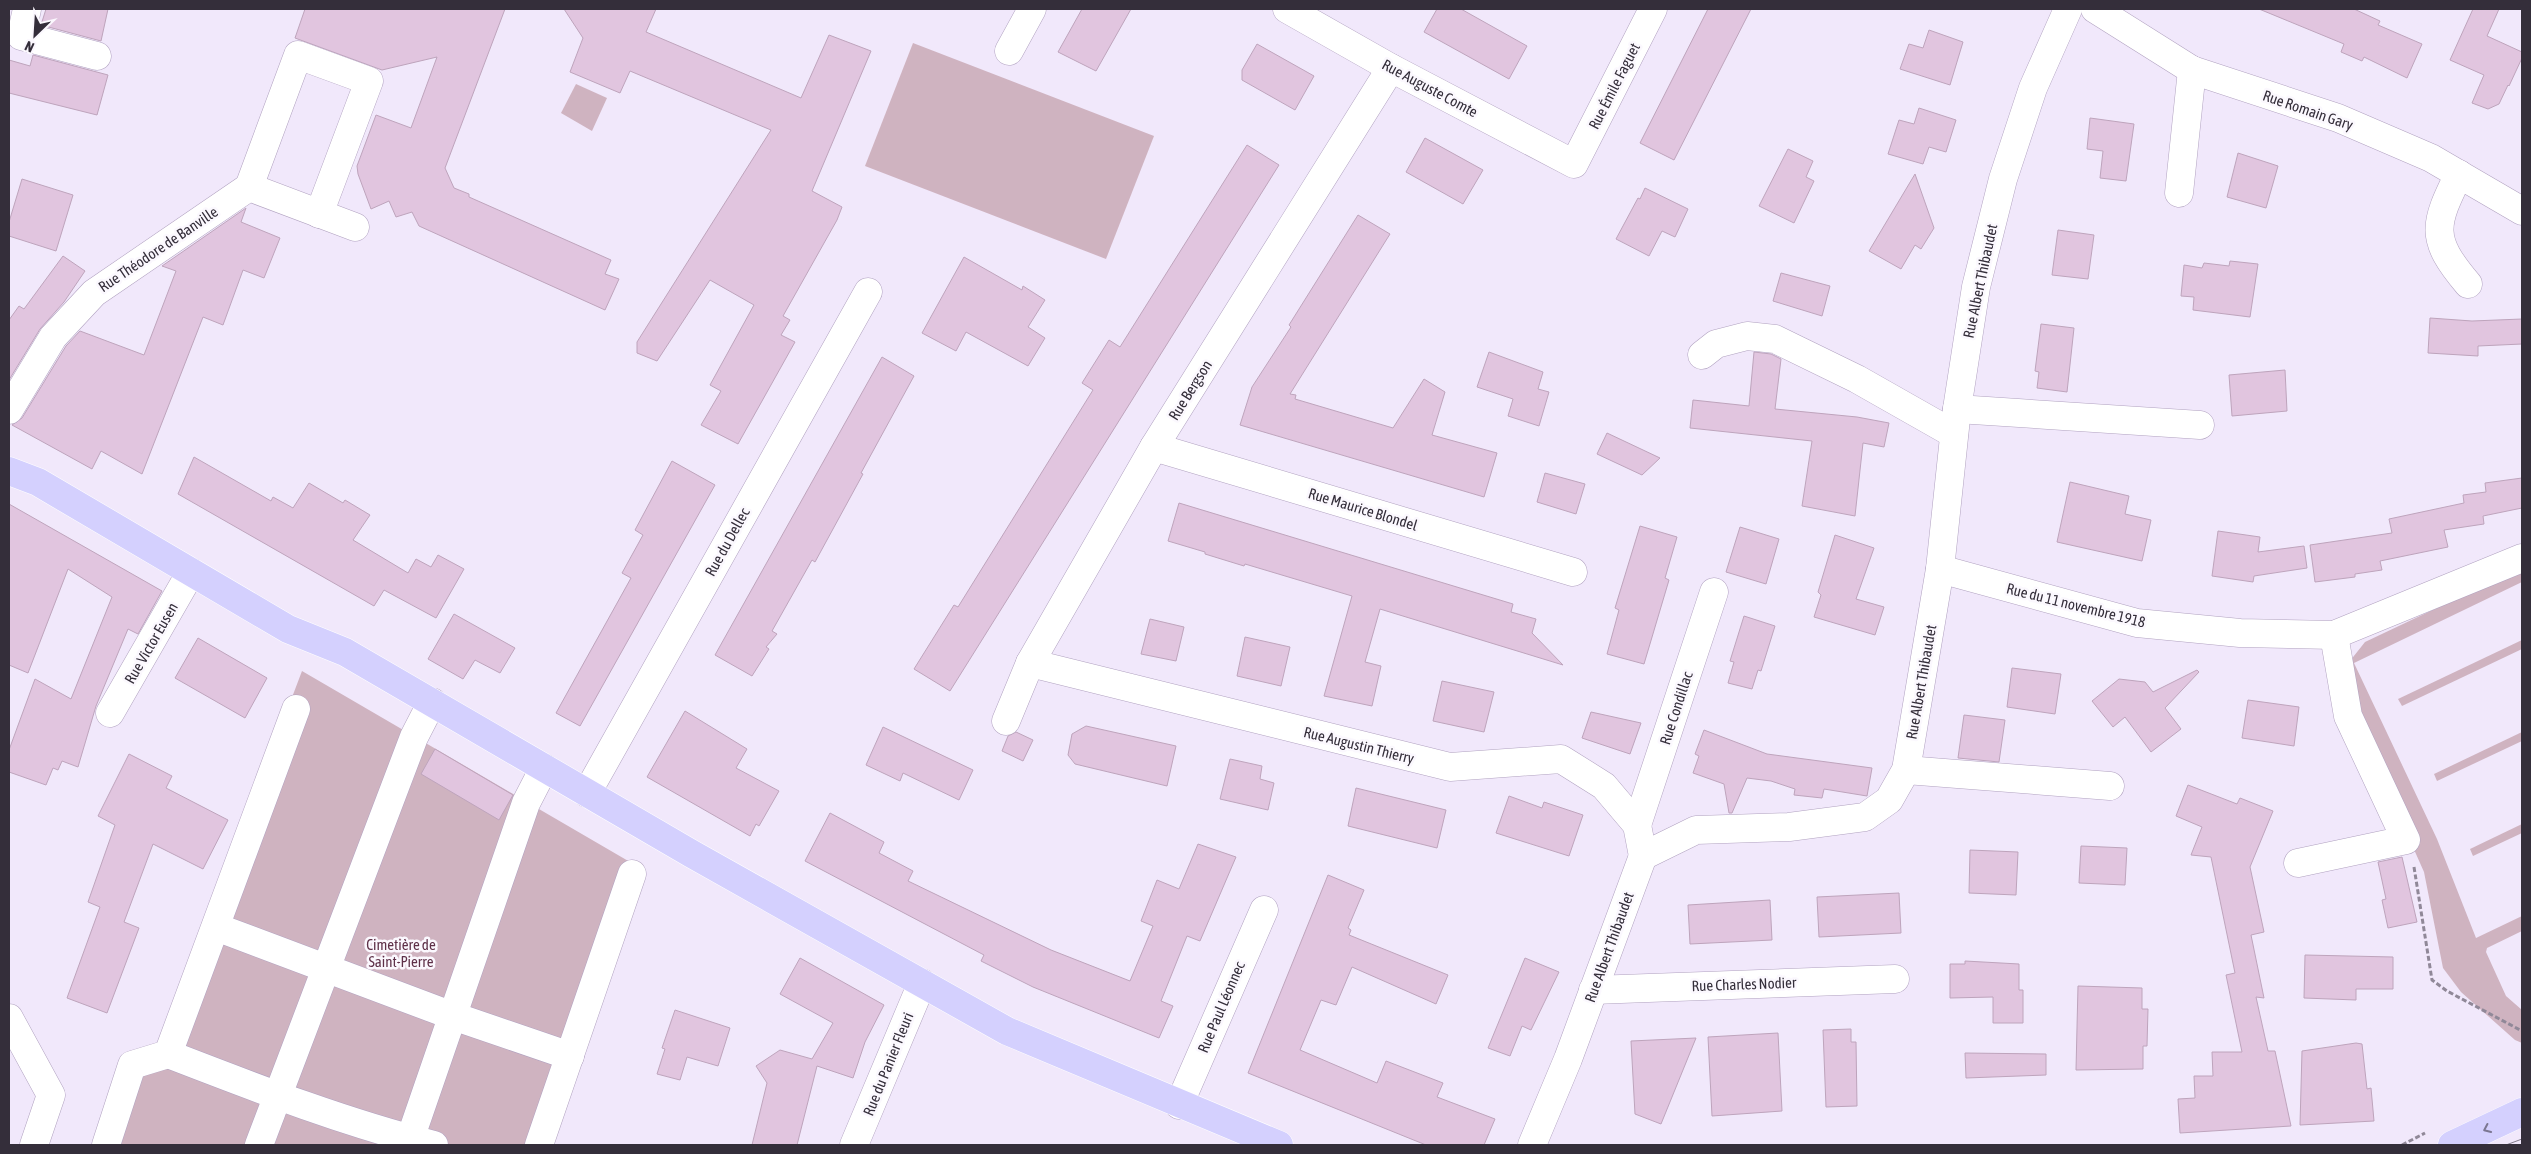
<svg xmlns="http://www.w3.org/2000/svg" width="2531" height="1154" viewBox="0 0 2531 1154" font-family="'Asap Condensed',sans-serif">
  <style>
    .green { fill: #cfb3c0 }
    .building { fill: #e1c5df; stroke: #bea4bc }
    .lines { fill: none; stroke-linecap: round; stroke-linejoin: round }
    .minor-casing { stroke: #b1a2c0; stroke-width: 29 }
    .major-casing { stroke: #fff; stroke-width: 29 }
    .path { stroke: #908898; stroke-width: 3; stroke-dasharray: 5 2.5; stroke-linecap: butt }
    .minor { stroke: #fff; stroke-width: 28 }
    .major { stroke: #d4d0fe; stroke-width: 28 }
    .tram { stroke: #847d8c; stroke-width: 1 }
    .oneway { stroke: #7c7792 }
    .labels { text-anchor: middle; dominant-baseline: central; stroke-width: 5; stroke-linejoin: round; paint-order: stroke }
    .street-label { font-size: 15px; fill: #342e3a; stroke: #fbf8fe }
    .park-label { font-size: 15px; fill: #5e3048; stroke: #fbf8fe }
  </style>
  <rect width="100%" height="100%" fill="#f1e8fb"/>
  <g class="green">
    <polygon points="913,43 1154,136 1106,259 865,166"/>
    <polygon points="576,84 607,98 592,131 561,113"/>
    <polygon points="2515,571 2518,575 2522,573 2522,582 2354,663 2437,839 2476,938 2522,916 2522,931 2487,948 2486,952 2506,996 2522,1010 2522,1043 2515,1040 2461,992 2443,968 2424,872 2365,739 2346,666 2365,642"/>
    <polygon points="2522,640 2522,649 2402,706 2398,699"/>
    <polygon points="302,671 642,869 547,1145 97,1145 159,1048"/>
    <polygon points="2522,732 2522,741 2437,781 2434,774"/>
    <polygon points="2522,824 2522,833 2473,856 2470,849"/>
  </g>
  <g class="building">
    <polygon points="46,9 108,9 101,41 41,25"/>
    <polygon points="305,9 505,9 445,168 454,188 469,194 469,197 611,260 605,274 619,279 605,310 419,226 412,212 396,217 389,201 371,209 358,174 357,166 376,115 411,128 437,57 382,70 295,38"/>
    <polygon points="564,9 656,9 646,32 801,98 829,35 871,51 812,191 842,207 837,220 783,316 790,320 781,335 795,342 738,444 701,425 721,391 710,385 754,305 710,280 657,361 637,353 637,342 771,130 630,71 620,93 570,72 583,38"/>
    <polygon points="1082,9 1131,9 1096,71 1058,52"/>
    <polygon points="1437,9 1461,9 1527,46 1509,79 1424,32"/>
    <polygon points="1708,9 1751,9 1674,160 1640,143"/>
    <polygon points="2259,9 2354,9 2380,21 2378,25 2422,44 2407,78 2364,57 2362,61 2341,52 2344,44"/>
    <polygon points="2473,9 2499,9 2487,36 2522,52 2522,58 2509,86 2508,85 2499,104 2488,109 2472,103 2484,75 2450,60"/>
    <polygon points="1929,30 1963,42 1950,85 1900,69 1909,44 1923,48"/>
    <polygon points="1257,44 1314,76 1295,110 1242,80 1242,70"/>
    <polygon points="33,55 108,75 97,115 9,93 9,60 30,66"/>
    <polygon points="1919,108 1956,120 1946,152 1929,147 1923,164 1888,154 1899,120 1914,124"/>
    <polygon points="2090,118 2134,124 2126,181 2100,178 2103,151 2087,149"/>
    <polygon points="1425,138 1483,170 1463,204 1406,172"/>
    <polygon points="1247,145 1279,165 950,691 914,669 954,605 958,607 1093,390 1082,383 1109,340 1120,347"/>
    <polygon points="1788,149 1813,161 1806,177 1814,181 1794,223 1759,206"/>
    <polygon points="2238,153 2278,166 2266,208 2227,197"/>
    <polygon points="1915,174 1934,228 1921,249 1915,245 1901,269 1869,251"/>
    <polygon points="22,179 73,195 56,251 9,236 9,222"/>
    <polygon points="1645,188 1688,209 1675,237 1662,231 1649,256 1616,239 1638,198 1640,199"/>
    <polygon points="246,208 241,222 280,238 264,278 243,270 223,325 203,317 142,474 101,451 92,469 12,425 22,418 66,346 80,331 144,355 176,271 162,266"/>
    <polygon points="1358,215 1390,234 1290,394 1296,395 1295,399 1393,428 1424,379 1445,392 1432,435 1497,453 1484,497 1240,425 1252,387 1291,327 1289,325"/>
    <polygon points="2058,230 2094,235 2088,279 2052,275"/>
    <polygon points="63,256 85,271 64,302 40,329 9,380 9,320 19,306 24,309"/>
    <polygon points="964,257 1022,290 1023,286 1045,300 1028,327 1045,338 1028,366 966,332 956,351 922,333"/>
    <polygon points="2230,261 2258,264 2250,317 2193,310 2194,297 2181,296 2184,265 2202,268 2204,263 2229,266"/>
    <polygon points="1781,273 1830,286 1822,316 1773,301"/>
    <polygon points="2430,318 2472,321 2522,319 2522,344 2478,346 2478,356 2428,353"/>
    <polygon points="2041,324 2074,328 2067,392 2037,388 2039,372 2035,371"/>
    <polygon points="1489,352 1543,372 1538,389 1549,392 1539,426 1508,416 1513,399 1477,387"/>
    <polygon points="1754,352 1771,354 1781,359 1775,409 1857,417 1889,423 1884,447 1863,443 1855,516 1802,506 1812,441 1690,428 1693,400 1749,406"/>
    <polygon points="882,357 914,376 861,473 863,474 815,562 812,560 772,631 777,634 766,647 769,649 752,676 715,655"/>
    <polygon points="2285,370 2287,411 2232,416 2229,375"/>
    <polygon points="1607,433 1660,458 1642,475 1597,454"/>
    <polygon points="194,457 271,501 273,497 293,508 309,483 343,503 345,500 370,515 353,540 408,573 416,559 431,567 438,555 464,569 436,618 384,590 374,606 178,494"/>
    <polygon points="672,461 715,485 580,726 556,713 631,578 622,573 643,535 635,530"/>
    <polygon points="1545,473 1585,484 1576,514 1537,502"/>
    <polygon points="2522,478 2522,508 2483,516 2484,524 2444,530 2448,547 2380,561 2382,570 2355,574 2355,577 2315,582 2310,545 2392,533 2389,519 2464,503 2463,495 2486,492 2485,483"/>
    <polygon points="2070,482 2129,496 2125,514 2151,520 2142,561 2057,542"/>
    <polygon points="1179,503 1513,604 1511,612 1536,619 1532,633 1563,665 1380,609 1365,662 1381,666 1372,706 1324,696 1352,596 1245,564 1244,566 1205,554 1205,552 1168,541"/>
    <polygon points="9,504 162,591 138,634 128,629 96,706 78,767 62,761 58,770 53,768 46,785 9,772 9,750 35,679 71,699 112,597 68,569 28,673 9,665"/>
    <polygon points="1640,526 1677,537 1665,578 1669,580 1644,664 1607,654 1619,610 1615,608"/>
    <polygon points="1740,527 1779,539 1766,584 1726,572"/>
    <polygon points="2218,531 2260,537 2258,552 2304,546 2307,568 2254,576 2253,582 2212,576"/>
    <polygon points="1835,535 1874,548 1856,599 1884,607 1875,635 1814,617 1821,595 1818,592"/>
    <polygon points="454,614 515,648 500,673 475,660 463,679 428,659"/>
    <polygon points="1744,616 1775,626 1761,671 1758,670 1752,689 1728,683 1734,662 1730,661"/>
    <polygon points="1150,619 1184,627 1176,661 1141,654"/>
    <polygon points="1245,637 1290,647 1281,686 1237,676"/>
    <polygon points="198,638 267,678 245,718 175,678"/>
    <polygon points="2012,668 2061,674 2055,714 2007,707"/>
    <polygon points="2197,670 2199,672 2165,708 2181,729 2151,752 2125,717 2113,727 2092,701 2119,679 2145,682 2153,692"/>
    <polygon points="1442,681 1494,692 1484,732 1433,721"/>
    <polygon points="2248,700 2299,707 2294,746 2242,738"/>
    <polygon points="685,711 747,749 736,768 779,791 759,826 756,824 750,836 647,777"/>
    <polygon points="1591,712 1641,723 1630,754 1582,738"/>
    <polygon points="1964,715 2005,720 1999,762 1958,758"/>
    <polygon points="1086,726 1176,746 1167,786 1075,764 1068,755 1072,734"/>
    <polygon points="883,727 973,770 959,800 903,773 900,781 866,765"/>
    <polygon points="1704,730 1767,754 1872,768 1867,796 1824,789 1822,798 1794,795 1795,789 1771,781 1747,778 1732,813 1729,813 1724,784 1693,773 1699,756 1695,754"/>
    <polygon points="1016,732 1033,740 1023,761 1002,751 1008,736"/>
    <polygon points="435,749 513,795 499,820 421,774"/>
    <polygon points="129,754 172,776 166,788 228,820 203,869 153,844 124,922 139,928 107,1013 67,998 100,907 88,902 115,825 98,816"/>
    <polygon points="1230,759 1262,766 1260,779 1274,783 1268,810 1220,799"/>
    <polygon points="2188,785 2237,804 2240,798 2273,811 2250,867 2264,932 2251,935 2264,998 2256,997 2268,1051 2275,1051 2291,1126 2180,1133 2178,1099 2195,1098 2194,1076 2213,1076 2212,1052 2242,1052 2226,975 2235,973 2211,857 2191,855 2202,827 2176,816"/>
    <polygon points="1356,788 1446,810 1437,848 1348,826"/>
    <polygon points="1509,796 1542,808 1544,802 1583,815 1569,856 1496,833"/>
    <polygon points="830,813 884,842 879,853 913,871 908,881 1051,950 1130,981 1153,926 1141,921 1157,880 1179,889 1198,844 1236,857 1200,941 1187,936 1161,1001 1173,1006 1159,1038 1033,987 981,961 984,955 805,861"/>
    <polygon points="2081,846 2127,848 2125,885 2079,883"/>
    <polygon points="1970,850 2018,852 2016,895 1969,893"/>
    <polygon points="2402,857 2417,922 2388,928 2382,900 2386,899 2378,862"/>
    <polygon points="1328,875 1364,890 1348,928 1351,930 1349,935 1448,975 1436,1004 1352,967 1336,1005 1321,1000 1300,1050 1377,1083 1386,1061 1443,1083 1437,1097 1495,1119 1484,1145 1426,1145 1248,1073"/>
    <polygon points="1899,893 1901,933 1819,937 1817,897"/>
    <polygon points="1770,900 1772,940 1690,944 1688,905"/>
    <polygon points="2305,955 2393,957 2393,989 2356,989 2356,1000 2304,998"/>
    <polygon points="800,958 884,1005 865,1042 853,1078 817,1066 797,1145 752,1145 767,1083 756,1066 780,1050 812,1059 833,1023 780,994"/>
    <polygon points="1525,958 1559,972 1531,1030 1522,1026 1510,1056 1488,1048"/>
    <polygon points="1965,961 2019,964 2019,990 2023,990 2023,1023 1993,1023 1993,997 1950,998 1950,964 1965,964"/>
    <polygon points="2078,986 2142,988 2142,1009 2148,1009 2147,1046 2143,1046 2143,1069 2076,1070"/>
    <polygon points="675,1010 730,1028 718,1066 687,1057 680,1080 657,1074 665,1049 662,1048"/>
    <polygon points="1851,1029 1851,1042 1856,1042 1857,1106 1826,1107 1823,1030"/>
    <polygon points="1778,1033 1782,1111 1712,1116 1708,1037"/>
    <polygon points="1696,1038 1661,1124 1635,1114 1631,1041"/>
    <polygon points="2356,1043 2362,1044 2367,1089 2371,1088 2374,1121 2300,1125 2302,1051"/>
    <polygon points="1965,1053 2046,1054 2046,1075 1966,1078"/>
  </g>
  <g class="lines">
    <g class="minor-casing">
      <g id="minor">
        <polyline points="27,9 21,36 97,56"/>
        <polyline points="1287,9 1391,68 1574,164 1653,9"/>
        <polyline points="2095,9 2192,70 2338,118 2431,158 2522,211"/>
        <polyline points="1009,51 1032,9"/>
        <path d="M2459 174C2434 225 2429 238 2468 284"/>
        <polyline points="249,187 298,55 369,81 319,214"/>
        <polyline points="2179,193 2192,70"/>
        <polyline points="1702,355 1716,344 1747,336 1775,339 1857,379 1954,434"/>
        <polyline points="1957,409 2200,425"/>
        <polyline points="9,410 53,337 94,293 249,187 355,227"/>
        <polyline points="1154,447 1573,572"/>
        <polyline points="1940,569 2137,623 2240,633 2334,635 2522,558"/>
        <polyline points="1030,663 1450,767 1561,759 1604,786 1637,825 1643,856"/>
        <polyline points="110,713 191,572"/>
        <polyline points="1006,721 1030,663 1154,447 1391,68"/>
        <polyline points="1906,770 2110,786"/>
        <polyline points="587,793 868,292"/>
        <polyline points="1637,825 1714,592"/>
        <polyline points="2298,863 2406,840 2348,716 2334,635"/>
        <polyline points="216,927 453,1016 570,1056"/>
        <polyline points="1593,990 1895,979"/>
        <polyline points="9,1018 51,1095 34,1145"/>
        <path d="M168 1054C256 1088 343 1122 434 1145"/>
        <polyline points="1179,1105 1264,910"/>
        <polyline points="106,1145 132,1065 168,1054 296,709"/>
        <polyline points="259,1145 414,737 432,702"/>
        <polyline points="408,1145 526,803 544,768"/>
        <polyline points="539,1145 632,874"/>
        <polyline points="854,1145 922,983"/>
        <polyline points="1532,1145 1568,1059 1643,856 1696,830 1789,827 1865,817 1889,800 1906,770 1940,569 1957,409 1976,287 2003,179 2033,88 2068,9"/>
      </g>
    </g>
    <g class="major-casing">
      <g id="major">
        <polyline points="9,471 38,482 288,629 345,652 692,854 1007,1031 1279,1145"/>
        <polyline points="2452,1145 2522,1112"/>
      </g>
    </g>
    <g class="path">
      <polyline points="2414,867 2432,980 2447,991 2522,1031"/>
      <polyline points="2402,1145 2425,1133"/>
    </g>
    <use href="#minor" class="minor"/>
    <use href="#major" class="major"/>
    <polyline class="tram" points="2506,1145 2522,1139"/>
  </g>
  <defs><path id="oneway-chevron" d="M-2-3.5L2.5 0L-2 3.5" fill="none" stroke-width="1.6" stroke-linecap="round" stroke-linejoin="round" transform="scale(1.25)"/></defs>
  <use class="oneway" href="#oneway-chevron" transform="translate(2487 1129) rotate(155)"/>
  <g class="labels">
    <g class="street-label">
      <text transform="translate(1614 86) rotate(-63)">Rue Émile Faguet</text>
      <text transform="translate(1430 88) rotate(28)">Rue Auguste Comte</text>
      <text transform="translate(2308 110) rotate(19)">Rue Romain Gary</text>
      <text transform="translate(158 249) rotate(-34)">Rue Théodore de Banville</text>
      <text transform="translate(1980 281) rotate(-78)">Rue Albert Thibaudet</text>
      <text transform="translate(1190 390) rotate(-58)">Rue Bergson</text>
      <text transform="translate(1363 509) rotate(17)">Rue Maurice Blondel</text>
      <text transform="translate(727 542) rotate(-61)">Rue du Dellec</text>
      <text transform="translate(2076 605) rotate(14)">Rue du 11 novembre 1918</text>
      <text transform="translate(151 643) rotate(-60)">Rue Victor Eusen</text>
      <text transform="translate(1921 682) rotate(-80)">Rue Albert Thibaudet</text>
      <text transform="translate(1676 708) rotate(-72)">Rue Condillac</text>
      <text transform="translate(1359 745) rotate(14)">Rue Augustin Thierry</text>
      <text transform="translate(1609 947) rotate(-70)">Rue Albert Thibaudet</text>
      <text transform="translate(1744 984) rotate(-2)">Rue Charles Nodier</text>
      <text transform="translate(1221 1007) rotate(-67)">Rue Paul Léonnec</text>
      <text transform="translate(888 1064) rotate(-68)">Rue du Panier Fleuri</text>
    </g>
    <g class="park-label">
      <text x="401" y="944">Cimetière de<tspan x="401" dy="17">Saint-Pierre</tspan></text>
    </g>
  </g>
  <rect width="2531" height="1154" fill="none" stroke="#342e3a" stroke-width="20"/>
  <g transform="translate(35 35) rotate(205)" stroke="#fbf8fe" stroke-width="4" paint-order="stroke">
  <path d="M0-4L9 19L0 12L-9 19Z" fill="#342e3a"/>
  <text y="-8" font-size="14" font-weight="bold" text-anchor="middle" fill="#342e3a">N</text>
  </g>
</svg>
